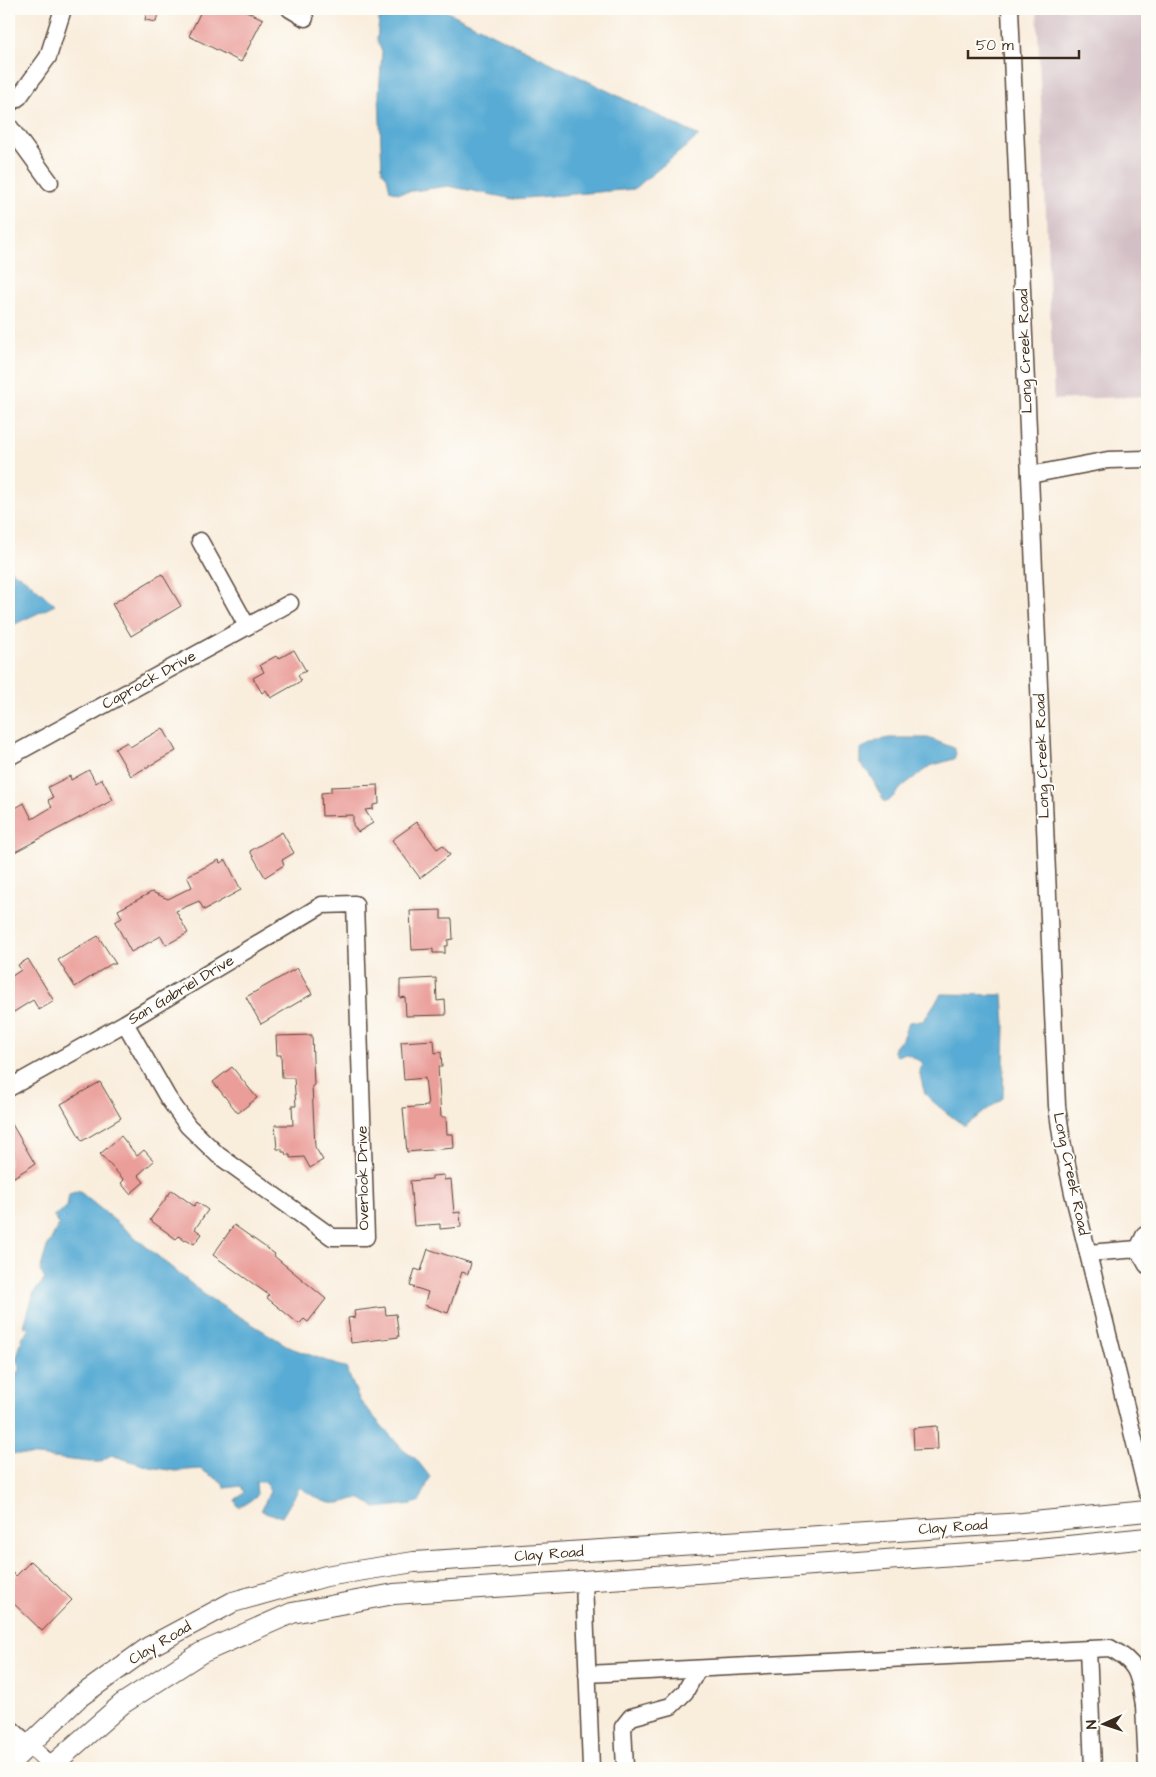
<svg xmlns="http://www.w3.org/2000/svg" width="1156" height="1777" viewBox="0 0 1156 1777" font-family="'Architects Daughter',sans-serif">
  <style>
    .industrial { fill: #d2bec4 }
    .water { fill: #59abd4; stroke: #4a6a79 }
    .building { fill: #ea9d99 }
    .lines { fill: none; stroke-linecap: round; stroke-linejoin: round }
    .minor-casing { stroke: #58473a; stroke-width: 19 }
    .major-casing { stroke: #58473a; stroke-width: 22 }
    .minor { stroke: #fff; stroke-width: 16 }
    .major { stroke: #fff; stroke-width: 20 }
    .labels { text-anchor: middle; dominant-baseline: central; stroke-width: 4; stroke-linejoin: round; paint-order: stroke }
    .street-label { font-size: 15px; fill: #3b2a1e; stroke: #fdfcf7 }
  </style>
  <rect width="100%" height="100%" fill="#fdfcf7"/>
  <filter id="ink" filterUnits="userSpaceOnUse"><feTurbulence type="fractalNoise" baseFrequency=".02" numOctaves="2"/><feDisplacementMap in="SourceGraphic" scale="10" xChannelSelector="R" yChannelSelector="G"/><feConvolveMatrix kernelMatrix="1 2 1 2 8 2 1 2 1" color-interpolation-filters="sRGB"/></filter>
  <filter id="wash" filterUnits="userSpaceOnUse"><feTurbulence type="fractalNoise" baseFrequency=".0096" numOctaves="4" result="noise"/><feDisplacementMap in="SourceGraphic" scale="20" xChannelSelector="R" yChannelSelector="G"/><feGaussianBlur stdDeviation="1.12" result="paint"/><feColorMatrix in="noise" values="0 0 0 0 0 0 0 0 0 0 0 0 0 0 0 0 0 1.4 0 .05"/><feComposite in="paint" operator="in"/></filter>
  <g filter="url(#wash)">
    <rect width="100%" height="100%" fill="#f9eddc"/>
    <polygon class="industrial" points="1037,9 1147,9 1147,396 1054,400"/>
    <g class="water">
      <polygon points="380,9 442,9 699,136 634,189 513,199 448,186 398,193 390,190 387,177 382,171 379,94 382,52 377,40"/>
      <polygon points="9,569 29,582 55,605 13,625 9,630"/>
      <polygon points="889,738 928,738 954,748 956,753 954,759 930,766 904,785 889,801 884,801 870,775 860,764 860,749 879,740"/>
      <path d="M941 994 1003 995 1005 1024 1003 1098 965 1126C957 1121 929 1100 925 1093 922 1086 921 1077 919 1070L923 1063 905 1053 897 1056 894 1052V1047L901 1041 909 1022 923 1021Z"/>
      <path d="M79 1191 206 1296 291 1348 346 1368 360 1401 403 1450 416 1459 430 1477 420 1501 412 1504 375 1508C353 1489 354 1505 331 1503 319 1501 310 1494 300 1487L282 1517 261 1511 270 1491 265 1482H256L257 1495 246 1504 238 1507 235 1500 244 1492 241 1486 225 1488 222 1482 200 1469 175 1471 150 1467 111 1455 100 1462H90L9 1453V1386L11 1375 18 1372 20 1366 16 1360 23 1336 30 1329 24 1326 34 1292 45 1279 40 1271 47 1247 59 1225 54 1216 67 1207 69 1194Z"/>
    </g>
    <g id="blocks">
      <g class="building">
        <polygon points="147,9 159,9 156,22 145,20"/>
        <polygon points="202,9 242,9 263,19 241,62 189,36"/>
        <polygon points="162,574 181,606 131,636 112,604"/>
        <polygon points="294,650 306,671 298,675 301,681 271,698 266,690 262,693 253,678 264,672 260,665 276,656 278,659"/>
        <polygon points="163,728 176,751 131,776 115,749 127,742 130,747"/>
        <polygon points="89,770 96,783 102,779 113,800 9,855 9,812 24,803 32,819 52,807 48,800 53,798 48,787 70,776 71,780"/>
        <polygon points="378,785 379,804 373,805 373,809 365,810 373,823 358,832 353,825 353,815 322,816 321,793 331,792 331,787"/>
        <polygon points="417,822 437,849 443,845 450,855 420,878 392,840"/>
        <polygon points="282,832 294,853 282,860 284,865 265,877 250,851"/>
        <polygon points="219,860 220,863 226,860 241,890 204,910 199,901 176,911 188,933 166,945 161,936 131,952 115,922 122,918 118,910 152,892 168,899 192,887 187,876"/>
        <polygon points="441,910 441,919 452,919 453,939 448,940 448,946 445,946 445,953 433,953 433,949 412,950 410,911"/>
        <polygon points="98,936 116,964 111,964 75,987 58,960"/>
        <polygon points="28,959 54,1001 39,1010 33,1000 9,1015 9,978 21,970 18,965"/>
        <polygon points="297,968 312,994 261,1024 246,997"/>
        <polygon points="436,978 437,1001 445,1000 446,1015 406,1016 405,997 400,998 400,980"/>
        <polygon points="312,1035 314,1086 312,1086 315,1147 323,1160 310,1168 304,1157 290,1158 290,1155 286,1155 285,1152 282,1152 282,1149 277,1149 275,1125 293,1125 292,1106 296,1106 294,1078 282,1078 281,1055 277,1055 276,1036"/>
        <polygon points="434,1040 435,1053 441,1052 442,1067 438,1067 441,1117 446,1117 447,1134 453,1134 454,1148 407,1152 403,1108 428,1106 425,1078 404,1080 401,1042"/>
        <polygon points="232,1067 257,1098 238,1113 213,1082"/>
        <polygon points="100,1082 121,1118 82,1141 61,1104"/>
        <polygon points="9,1119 35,1164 9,1180"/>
        <polygon points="121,1136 137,1156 144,1150 154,1161 138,1175 144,1182 130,1194 121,1183 124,1180 100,1154"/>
        <polygon points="444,1175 444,1180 451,1179 454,1213 460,1212 461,1227 440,1229 440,1224 414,1226 410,1181 432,1179 432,1176"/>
        <polygon points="172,1190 194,1206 197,1202 208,1210 195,1229 202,1234 194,1244 186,1239 185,1241 179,1236 176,1239 150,1220"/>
        <polygon points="234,1225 275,1254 274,1256 326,1299 308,1322 304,1319 299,1324 267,1298 269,1295 213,1255"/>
        <polygon points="428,1249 471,1263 468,1274 462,1272 448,1313 424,1305 428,1292 410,1286 415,1269 421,1271"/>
        <polygon points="385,1307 386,1315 396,1314 399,1337 351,1343 348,1318 355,1317 354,1311"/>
        <polygon points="937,1426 938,1449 914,1450 913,1428"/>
        <polygon points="31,1561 72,1600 42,1631 9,1599 9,1570 16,1576"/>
      </g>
    </g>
  </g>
  <g filter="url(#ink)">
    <use href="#blocks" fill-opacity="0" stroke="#58473a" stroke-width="1"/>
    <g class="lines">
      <g class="minor-casing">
        <g id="minor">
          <polyline points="290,9 305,18"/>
          <polyline points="1010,9 1057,1106 1062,1141 1073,1193 1147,1492"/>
          <polyline points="9,104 19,97 48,57 63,9"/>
          <polyline points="9,126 50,182"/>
          <polyline points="1030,475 1108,460 1147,459"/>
          <polyline points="200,541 247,626"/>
          <polyline points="9,757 290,603"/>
          <polyline points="9,1088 125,1023 322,905 355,904 366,1237 332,1237 218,1155 188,1126 168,1098 125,1023"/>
          <polyline points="1138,1249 1145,1234 1147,1233"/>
          <polyline points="1138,1249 1147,1265"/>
          <polyline points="1088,1253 1138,1249"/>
          <polyline points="584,1581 591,1768"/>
          <polyline points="1088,1649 1093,1768"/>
          <path d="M587 1674 1110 1648C1139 1663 1139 1676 1144 1705"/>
          <polyline points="9,1727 52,1766"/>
          <polyline points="625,1768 623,1727 631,1717 671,1706 685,1692 698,1669"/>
          <polyline points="1147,1768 1144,1705 1147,1705"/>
        </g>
      </g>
      <g class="major-casing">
        <g id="major">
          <polyline points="9,1764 78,1698 149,1647 233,1602 326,1576 414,1562 1023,1523 1147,1511"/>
          <polyline points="49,1768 122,1704 201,1653 292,1613 394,1594 1029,1550 1147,1538"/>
        </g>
      </g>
      <use href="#minor" class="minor"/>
      <use href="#major" class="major"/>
    </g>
  </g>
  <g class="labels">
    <g class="street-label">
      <text transform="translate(1025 351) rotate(-92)">Long Creek Road</text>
      <text transform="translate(149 680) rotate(-29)">Caprock Drive</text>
      <text transform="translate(1042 756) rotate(-92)">Long Creek Road</text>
      <text transform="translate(181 990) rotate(-31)">San Gabriel Drive</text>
      <text transform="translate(1071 1174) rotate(78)">Long Creek Road</text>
      <text transform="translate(363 1178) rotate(-91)">Overlook Drive</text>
      <text transform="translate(953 1527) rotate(-4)">Clay Road</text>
      <text transform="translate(549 1554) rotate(-4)">Clay Road</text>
      <text transform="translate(160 1643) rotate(-31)">Clay Road</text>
    </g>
  </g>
  <rect width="1156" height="1777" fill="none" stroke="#fdfcf7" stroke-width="30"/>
  <g transform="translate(1104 1724) rotate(267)" stroke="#fdfcf7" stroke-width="4" paint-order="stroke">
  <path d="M0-4L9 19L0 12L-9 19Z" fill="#3b2a1e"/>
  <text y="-8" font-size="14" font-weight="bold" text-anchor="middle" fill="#3b2a1e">N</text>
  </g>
  <path d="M968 50v8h111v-8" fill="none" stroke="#3b2a1e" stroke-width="2.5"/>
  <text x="976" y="50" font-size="15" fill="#3b2a1e" stroke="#fdfcf7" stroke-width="4" paint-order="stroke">50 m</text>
</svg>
